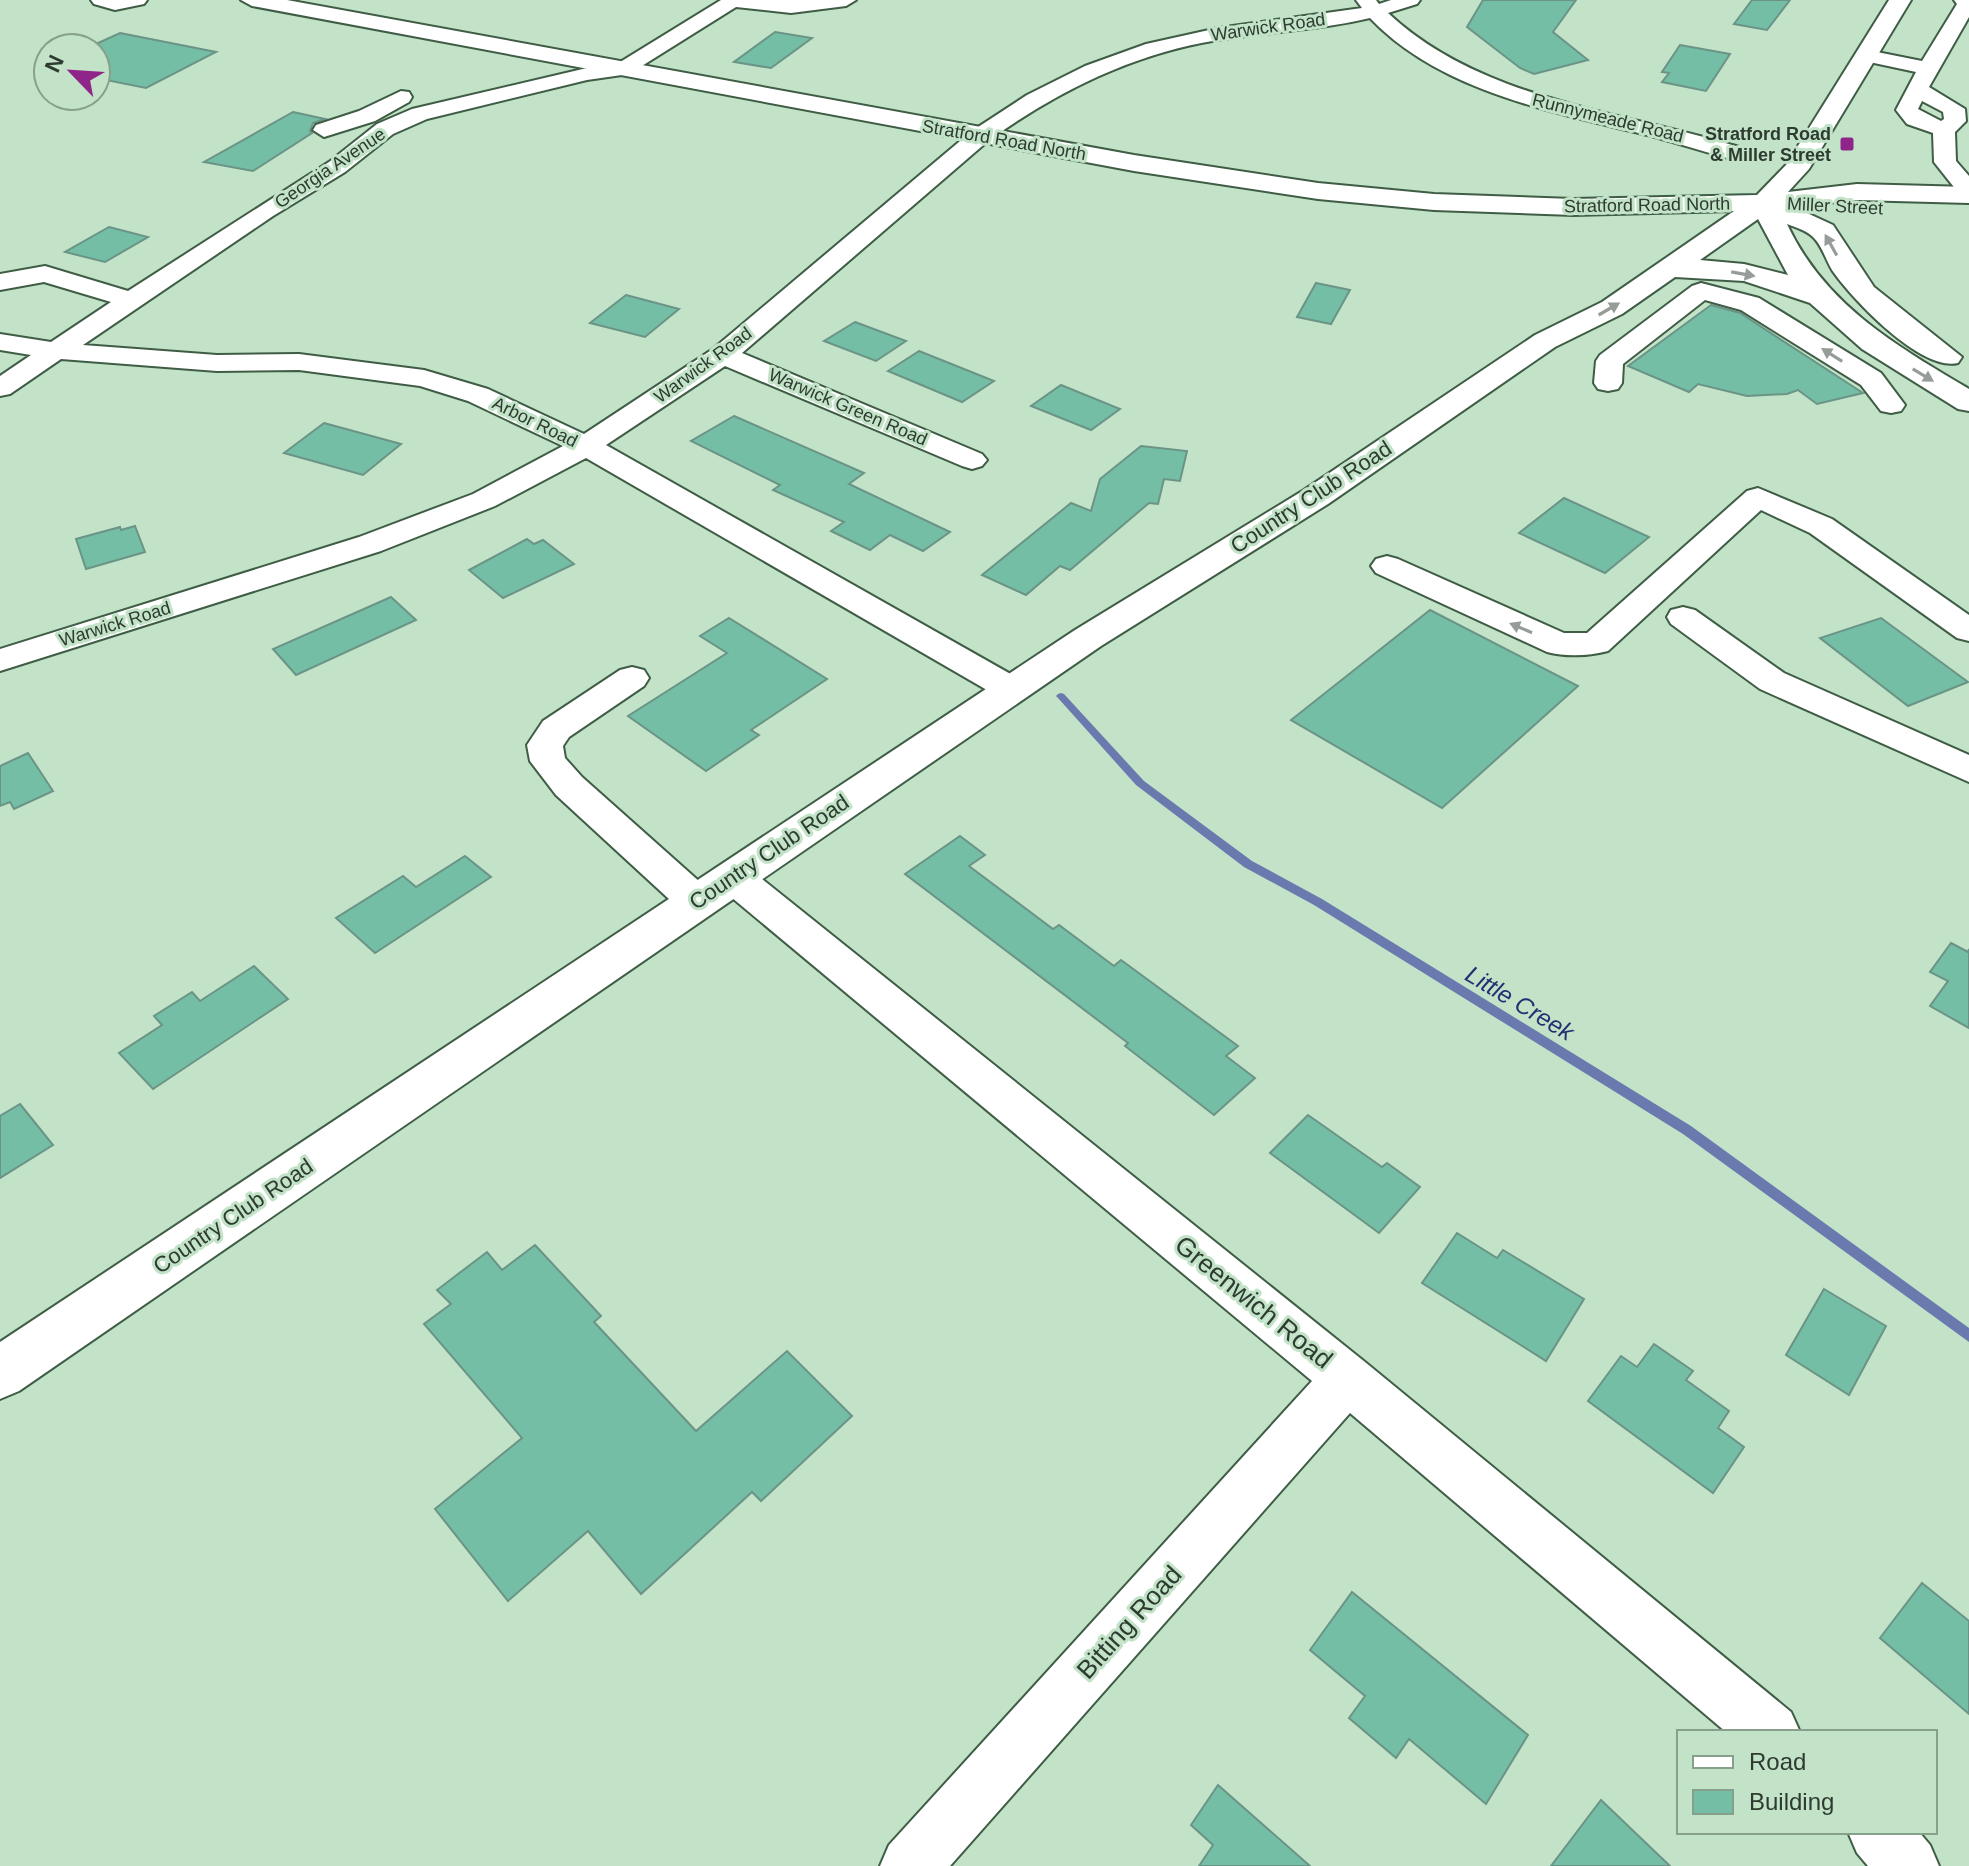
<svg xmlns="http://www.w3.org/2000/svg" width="1969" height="1866" viewBox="0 0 1969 1866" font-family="Arial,sans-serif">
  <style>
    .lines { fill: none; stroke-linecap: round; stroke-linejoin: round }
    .stream { fill: #6a7aaf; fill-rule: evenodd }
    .building { fill: #74bea5; stroke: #6b9486; stroke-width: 2 }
    .minor-casing { stroke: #3f5c45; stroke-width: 4 }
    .major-casing { stroke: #3f5c45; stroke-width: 4 }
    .minor { fill: #fff; fill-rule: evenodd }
    .major { fill: #fff; fill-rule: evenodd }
    .oneway { fill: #969d98 }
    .poi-dot { fill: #8f2589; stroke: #c2e3c8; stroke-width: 3 }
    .labels { text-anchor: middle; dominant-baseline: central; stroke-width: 6; stroke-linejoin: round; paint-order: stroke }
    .far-street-label { font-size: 18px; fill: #2e3b30; stroke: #c2e3c8 }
    .far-poi-label { font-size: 18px; font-weight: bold; fill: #2e3b30; stroke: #c2e3c8; text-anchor: end }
    .street-label { font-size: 22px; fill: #2e3b30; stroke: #c2e3c8 }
    .water-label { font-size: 24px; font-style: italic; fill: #233072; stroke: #c2e3c8 }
    .near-street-label { font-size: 26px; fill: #2e3b30; stroke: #c2e3c8 }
  </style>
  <rect width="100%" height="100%" fill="#c2e3c8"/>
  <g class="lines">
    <polygon class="stream" points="1061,693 1064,694 1144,781 1252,861 1322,899 1691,1126 1969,1328 1969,1342 1683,1134 1314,905 1244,867 1136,785 1058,698 1056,696 1058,694"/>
  </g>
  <g class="building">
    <polygon points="1483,0 1576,0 1553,32 1588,60 1534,74 1520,68 1467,27"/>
    <polygon points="1752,0 1790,0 1767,30 1734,24"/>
    <polygon points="775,32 812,38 771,68 734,62"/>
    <polygon points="120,33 216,52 146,88 96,78 96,44"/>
    <polygon points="1680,45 1730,54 1706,91 1662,82 1669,73 1662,72"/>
    <polygon points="293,112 325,119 313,123 310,131 312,133 253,171 204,162"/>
    <polygon points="109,227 148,237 105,262 65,252"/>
    <polygon points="1316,283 1350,290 1331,324 1297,317"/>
    <polygon points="626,295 679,309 645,337 590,323"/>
    <polygon points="1711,305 1740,313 1863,393 1817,404 1798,390 1787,394 1747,396 1698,384 1689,392 1628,366"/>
    <polygon points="855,322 906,341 876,361 824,341"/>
    <polygon points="919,351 994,381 962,402 888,371"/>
    <polygon points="1061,385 1120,409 1091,430 1031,406"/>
    <polygon points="734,416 864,473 849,484 950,532 923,551 890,535 870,550 831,531 844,522 773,490 780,485 691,441"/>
    <polygon points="324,423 401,444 363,475 284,453"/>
    <polygon points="1141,446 1187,451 1180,481 1164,479 1158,504 1149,503 1070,570 1060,566 1026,595 982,575 1071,503 1091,511 1100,479"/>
    <polygon points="1564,498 1649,537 1605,573 1519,533"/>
    <polygon points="135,526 145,552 86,569 76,539 120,527 121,530"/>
    <polygon points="527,539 534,544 543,540 574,564 503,598 469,570"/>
    <polygon points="391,597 416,620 296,675 273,649"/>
    <polygon points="1430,610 1578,686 1442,808 1291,720"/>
    <polygon points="729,618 827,679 751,730 759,735 706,771 628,716 727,653 700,636"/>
    <polygon points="1881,618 1968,682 1908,706 1820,638"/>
    <polygon points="28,753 53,791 14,809 10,802 0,806 0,766"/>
    <polygon points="960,836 985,855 969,866 1053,929 1059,925 1114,966 1121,960 1238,1046 1226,1056 1255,1078 1214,1115 1125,1046 1128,1043 905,874"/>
    <polygon points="465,856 491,877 375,953 336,918 403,876 416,887"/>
    <polygon points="1951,943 1968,952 1969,949 1969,1028 1930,1006 1948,981 1930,972"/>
    <polygon points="254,966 288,999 153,1089 119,1053 162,1025 154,1016 192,992 200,1001"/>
    <polygon points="20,1104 53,1145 0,1178 0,1116"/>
    <polygon points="1308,1115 1382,1167 1387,1163 1420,1187 1379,1233 1270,1153"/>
    <polygon points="1457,1233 1497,1258 1503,1250 1584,1299 1546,1361 1422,1283"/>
    <polygon points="535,1245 601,1316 594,1322 696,1431 787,1351 852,1416 761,1501 752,1492 641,1594 588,1531 508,1601 435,1509 522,1438 424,1324 451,1304 437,1290 487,1252 502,1270"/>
    <polygon points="1824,1289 1886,1326 1849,1395 1786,1355"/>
    <polygon points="1654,1344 1693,1371 1686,1380 1729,1411 1718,1428 1744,1447 1713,1493 1588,1401 1621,1356 1637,1367"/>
    <polygon points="1922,1583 1969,1621 1969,1714 1880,1638"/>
    <polygon points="1352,1592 1528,1735 1486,1804 1409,1739 1396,1758 1349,1718 1365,1696 1310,1650"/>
    <polygon points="1218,1785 1310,1866 1199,1866 1213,1845 1191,1825"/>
    <polygon points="1601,1800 1670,1866 1551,1866"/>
  </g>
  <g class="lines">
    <g class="minor-casing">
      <g id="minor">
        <polygon points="91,0 147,0 144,4 115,10 94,4"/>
        <path d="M721 0H856L846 6 791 13 736 7 629 74 587 80 427 119 393 134 345 172 273 216 83 345 217 355 299 354 424 370 488 389 584 434 713 349 972 131 1027 95 1085 66 1146 44 1218 28 1362 8 1356 0H1376L1379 4 1391 0H1420L1417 4 1388 13C1482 101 1622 111 1739 147L1742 152 1739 157 1731 159C1701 151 1672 141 1643 134 1549 111 1440 91 1370 18 1320 30 1268 32 1218 40 1132 54 1058 91 988 141L742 353 982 454 987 460 982 466 972 469 962 466 725 366 606 445 1023 681 1028 689 1023 697 1011 700 999 697 586 458 495 506 381 551 0 671V649L359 537 473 494 563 446 468 401 420 386 299 370 217 371 61 359 10 394 0 396V376L31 355 0 350V334L51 342 111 302 44 282 0 290V274L45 266 128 291 329 162 377 124 412 109 587 68 617 64Z"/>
        <path d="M1954 0H1969V17L1929 87 1965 109 1966 121 1955 132 1956 161 1969 176V198L1961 196 1934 162 1933 133 1907 124 1896 110 1916 72 1860 60 1857 56 1867 50 1922 61 1957 4ZM1922 101 1943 112 1944 119 1941 121 1918 109Z"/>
        <polygon points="401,91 409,92 412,97 409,102 375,121 324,137 313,130 316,125 359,111"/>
        <polygon points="1701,283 1759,298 1881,373 1905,405 1901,411 1891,413 1881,411 1861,385 1741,310 1705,300 1623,364 1622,383 1618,389 1608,391 1598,389 1594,383 1596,361 1600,355 1692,286"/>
        <path d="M1758 488 1832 519 1969 615V641L1957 638 1810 533 1761 510 1608 651C1589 656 1566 657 1547 652L1376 573 1371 566 1376 559 1387 556 1398 559 1564 633H1587L1747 491Z"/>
        <polygon points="1683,607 1695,610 1784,673 1969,755 1969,782 1760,689 1671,624 1667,617 1671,610"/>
        <polygon points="632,667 644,670 649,678 644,686 569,737 563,746 565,758 582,777 710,891 716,901 710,911 696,916 682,911 556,795 530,761 527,745 543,721 620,670"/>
        <polygon points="733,863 747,867 1365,1362 1791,1712 1800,1732 1726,1732 1350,1413 950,1866 880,1866 889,1845 1312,1381 719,887 714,877 719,867"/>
        <polygon points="1848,1832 1919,1832 1930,1845 1939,1866 1868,1866 1857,1853"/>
      </g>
    </g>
    <g class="major-casing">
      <path id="major" d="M241 0H287L1134 155 1318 183 1434 194 1573 199 1757 195 1786 165 1889 0H1911L1809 169 1788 192 1857 184 1969 187V203L1857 200 1794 207 1833 225 1874 287 1962 357 1958 363C1921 372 1852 299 1832 270 1826 260 1822 246 1814 238 1808 231 1795 227 1787 224 1824 304 1895 345 1969 389V411L1958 409 1862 349 1810 303 1744 281 1675 277 1622 314 1555 347 1328 504 1101 646 19 1391 0 1399V1342L1075 630 1304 490 1535 335 1602 302 1734 211 1573 215 1434 210 1318 199 1134 171 252 6ZM1758 219 1788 275 1744 264 1700 260Z"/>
    </g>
    <use href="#minor" class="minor"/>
    <use href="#major" class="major"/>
  </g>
  <defs><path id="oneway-solid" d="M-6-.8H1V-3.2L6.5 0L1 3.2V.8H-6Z" transform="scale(2)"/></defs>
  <g class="oneway">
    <use href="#oneway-solid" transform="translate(1831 245) rotate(-119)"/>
    <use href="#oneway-solid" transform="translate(1743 274) rotate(10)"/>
    <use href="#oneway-solid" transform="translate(1609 309) rotate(-30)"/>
    <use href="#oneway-solid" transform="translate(1832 355) rotate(-148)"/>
    <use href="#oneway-solid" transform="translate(1923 375) rotate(31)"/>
    <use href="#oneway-solid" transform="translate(1521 628) rotate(-157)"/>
  </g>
  <rect class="poi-dot" x="1839" y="136" width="16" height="16" rx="4"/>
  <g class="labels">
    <g class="far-street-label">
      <text transform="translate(1268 27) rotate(-8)">Warwick Road</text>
      <text transform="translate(1608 118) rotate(14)">Runnymeade Road</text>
      <text transform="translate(1004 140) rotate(10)">Stratford Road North</text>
      <text transform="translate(330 168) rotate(-34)">Georgia Avenue</text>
      <text transform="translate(1647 205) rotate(-1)">Stratford Road North</text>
      <text transform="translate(1835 206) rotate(3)">Miller Street</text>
      <text transform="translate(703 365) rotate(-36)">Warwick Road</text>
      <text transform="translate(848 407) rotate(23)">Warwick Green Road</text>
      <text transform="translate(535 422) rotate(26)">Arbor Road</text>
      <text transform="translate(115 624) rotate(-17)">Warwick Road</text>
    </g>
    <g class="far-poi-label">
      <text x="1831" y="134">Stratford Road<tspan x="1831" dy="21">&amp; Miller Street</tspan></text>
    </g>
    <g class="street-label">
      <text transform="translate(1311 497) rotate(-33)">Country Club Road</text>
      <text transform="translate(769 852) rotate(-34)">Country Club Road</text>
      <text transform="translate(233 1216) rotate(-34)">Country Club Road</text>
    </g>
    <g class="water-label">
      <text transform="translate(1520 1003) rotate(31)">Little Creek</text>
    </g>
    <g class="near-street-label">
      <text transform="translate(1254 1302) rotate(39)">Greenwich Road</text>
      <text transform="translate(1129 1622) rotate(-48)">Bitting Road</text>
    </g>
  </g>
  <rect x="1677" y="1730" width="260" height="104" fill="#c2e3c8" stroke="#87a08b" stroke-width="2"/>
  <rect x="1693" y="1756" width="40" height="12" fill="#ffffff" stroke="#87a08b" stroke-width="2"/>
  <text x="1749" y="1770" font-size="24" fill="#2e3b30">Road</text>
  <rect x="1693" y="1790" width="40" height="24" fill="#74bea5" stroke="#87a08b" stroke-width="2"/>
  <text x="1749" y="1810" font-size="24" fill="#2e3b30">Building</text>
  <g transform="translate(72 72) rotate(295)"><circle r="38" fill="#c2e3c8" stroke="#87a08b" stroke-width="2"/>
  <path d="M0-6L14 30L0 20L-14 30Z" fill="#8f2589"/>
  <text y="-12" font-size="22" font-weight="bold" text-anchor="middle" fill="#2e3b30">N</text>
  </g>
</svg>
